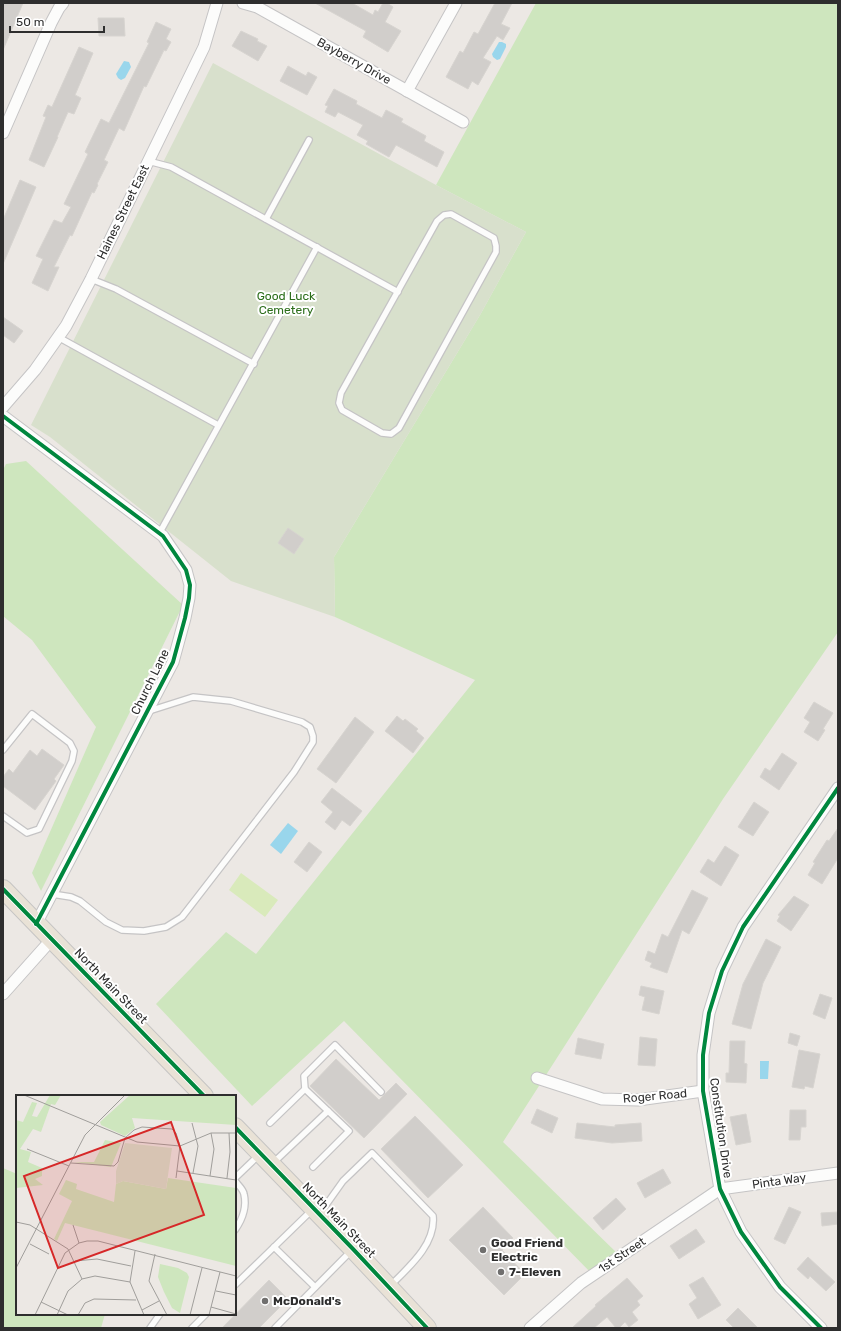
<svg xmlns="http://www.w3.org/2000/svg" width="841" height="1331" viewBox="0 0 841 1331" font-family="Rubik,sans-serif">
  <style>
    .green { fill: #cee6be }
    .cemetery { fill: #d8e0cc }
    .pitch { fill: #d9eabb }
    .water { fill: #99d6ec }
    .building { fill: #d1cecb; stroke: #d7d4d0 }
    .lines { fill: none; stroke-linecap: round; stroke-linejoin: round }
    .service-casing { stroke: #c5c4c5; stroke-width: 8 }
    .minor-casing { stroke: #c5c4c5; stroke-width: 13 }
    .trunk-casing { stroke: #c6c5c4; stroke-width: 20 }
    .service { stroke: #fcfcfb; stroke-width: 5.5 }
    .minor { stroke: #fcfcfb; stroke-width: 11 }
    .trunk { stroke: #e9e2d6; stroke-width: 18 }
    .cycleway-casing { stroke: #fff; stroke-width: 6 }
    .cycleway { stroke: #00873e; stroke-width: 4 }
    .poi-dot { fill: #706f6e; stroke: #fff; stroke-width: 1.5 }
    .labels { text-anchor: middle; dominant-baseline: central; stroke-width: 4; stroke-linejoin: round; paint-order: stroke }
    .street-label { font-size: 12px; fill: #2e2e2e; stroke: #fff }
    .park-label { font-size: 12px; fill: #2c6e1b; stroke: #fff }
    .poi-label { font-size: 12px; font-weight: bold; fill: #2e2e2e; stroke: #fff; text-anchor: start }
    .inset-road { fill: none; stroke: #a09e9b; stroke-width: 1 }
    .view { fill: #d62828; fill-opacity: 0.15; stroke: #d62828; stroke-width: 2 }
    .inset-edge { fill: none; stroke: #2e2e2e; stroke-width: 2 }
  </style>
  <rect width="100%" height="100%" fill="#ece8e4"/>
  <g class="green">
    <polygon points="536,3 838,3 838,632 723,799 503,1142 619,1255 594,1276 344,1021 252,1106 156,1004 226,932 256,954 475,680 335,617 334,557 480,315 526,232 436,185"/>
    <polygon points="26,461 183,605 41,891 32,873 96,727 32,640 3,616 3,470 6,464"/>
    <polygon points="3,1168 17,1174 17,1314 105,1314 101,1328 3,1328"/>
  </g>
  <polygon class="cemetery" points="213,63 436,185 526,232 480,315 334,557 335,617 231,581 50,437 31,425"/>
  <polygon class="pitch" points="241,873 278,900 265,917 229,890"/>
  <g class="water">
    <polygon points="499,42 502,42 506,44 506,47 500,59 497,60 493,57 492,54"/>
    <polygon points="124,61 129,62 131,67 125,78 121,80 118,78 116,74"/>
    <polygon points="288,823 298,831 281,854 270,845"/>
    <polygon points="760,1061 769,1061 768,1079 760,1079"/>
  </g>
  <g class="building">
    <polygon points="3,3 23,3 3,50"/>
    <polygon points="315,3 352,3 373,15 375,10 378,12 383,3 387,3 393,7 385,22 401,31 388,52 363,37 366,31"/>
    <polygon points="495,3 512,3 501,24 510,28 503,40 497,36 483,58 491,62 478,85 472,81 468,89 446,77 460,51 463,53 474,32 478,34"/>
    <polygon points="98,18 124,18 125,36 99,36"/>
    <polygon points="156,22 171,29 166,39 171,42 166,51 164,50 146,87 144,86 124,131 119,128 104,160 108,162 97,184 98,185 94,193 92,192 72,236 70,235 54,267 59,267 48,291 32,283 43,259 36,256 54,220 62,223 71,207 64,204 88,154 85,152 101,119 109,123 149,43 147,42"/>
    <polygon points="241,31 258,39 257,41 267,46 258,61 232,46"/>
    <polygon points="79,47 93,53 75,95 81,98 74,114 68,112 57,137 58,137 44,167 29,160 46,117 43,116 48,105 52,107"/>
    <polygon points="288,66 306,76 308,72 317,77 307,95 280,81"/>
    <polygon points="334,89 357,101 356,104 382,118 386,110 403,119 401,122 426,136 424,141 444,152 437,167 396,145 389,157 366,144 368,141 357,135 363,125 338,112 335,117 325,112 328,106 325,105"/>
    <polygon points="20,180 36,187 3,264 3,220"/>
    <polygon points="3,317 23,331 14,343 3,335"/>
    <polygon points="288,528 304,539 294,554 278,543"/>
    <polygon points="814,702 833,713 823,729 825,730 818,741 804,732 810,722 804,718"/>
    <polygon points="397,716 403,721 405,719 418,729 416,731 424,738 413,753 385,731"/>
    <polygon points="355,717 374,732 336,783 317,769"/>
    <polygon points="42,749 64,765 54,779 56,781 35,810 3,786 3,777 9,769 13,773 30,750 37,756"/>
    <polygon points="782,753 797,763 779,790 760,777 765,768 770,771"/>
    <polygon points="332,788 362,811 350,826 342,820 335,830 325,822 333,812 321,802"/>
    <polygon points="754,802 769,812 753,836 738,827"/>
    <polygon points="838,828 838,858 822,884 808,875 815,863 813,862 827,840 829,841"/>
    <polygon points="309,842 322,852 307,872 294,862"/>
    <polygon points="725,846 739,855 721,886 700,872 708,859 714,863"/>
    <polygon points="692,890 708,898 689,934 682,930 667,973 650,967 652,963 645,960 648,951 655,954 662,934 668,937"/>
    <polygon points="794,896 809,905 791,931 777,921 780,916 778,915"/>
    <polygon points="766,939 781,947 763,983 751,1029 732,1024 743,984"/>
    <polygon points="641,986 664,991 659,1014 642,1010 645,997 639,995"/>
    <polygon points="820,994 832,998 825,1019 813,1014"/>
    <polygon points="790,1033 800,1036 797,1046 788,1043"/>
    <polygon points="640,1037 657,1039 655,1066 638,1065"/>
    <polygon points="578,1038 604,1044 601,1059 575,1054"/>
    <polygon points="730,1041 745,1041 744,1063 747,1064 746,1083 726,1082 726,1073 729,1073"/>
    <polygon points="799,1050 820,1054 813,1088 805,1086 804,1089 792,1087"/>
    <polygon points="336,1059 379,1100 396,1083 407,1094 364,1138 310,1086"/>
    <polygon points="537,1109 558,1118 552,1133 531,1123"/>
    <polygon points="790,1110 806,1110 806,1127 801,1127 800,1140 789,1140"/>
    <polygon points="746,1114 751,1142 736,1145 730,1117"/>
    <polygon points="415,1116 463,1165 428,1198 381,1149"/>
    <polygon points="577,1123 615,1127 615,1125 641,1123 642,1141 612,1143 575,1138"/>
    <polygon points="663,1169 671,1183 645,1198 637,1183"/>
    <polygon points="616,1198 626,1209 603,1230 593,1218"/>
    <polygon points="483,1207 513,1238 502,1250 525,1274 504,1295 449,1240"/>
    <polygon points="789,1207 801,1212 785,1244 774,1239"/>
    <polygon points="838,1212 838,1224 822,1226 821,1213"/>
    <polygon points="696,1229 705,1242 679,1259 670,1246"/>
    <polygon points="808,1257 835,1282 826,1291 810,1276 808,1279 797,1269"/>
    <polygon points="703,1277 721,1305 698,1319 689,1304 697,1298 689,1285"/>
    <polygon points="627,1278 643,1296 637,1301 640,1305 632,1312 638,1320 629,1327 625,1322 619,1328 616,1328 607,1317 594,1328 572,1328 596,1306 595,1305"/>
    <polygon points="269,1280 286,1297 277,1305 280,1307 259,1328 222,1328"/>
    <polygon points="738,1308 758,1328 734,1328 726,1320"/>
  </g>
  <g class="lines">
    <g class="service-casing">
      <g id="service">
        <polyline points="148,161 171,167 398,292"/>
        <polygon points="451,214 494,238 496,246 496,252 399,428 391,434 382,433 342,410 339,403 341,393 437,221 444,215"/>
        <polyline points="266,219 309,140"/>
        <polyline points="91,279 116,289 254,364"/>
        <polyline points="58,337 218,425"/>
        <polyline points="159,534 317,247"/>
        <polyline points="3,750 32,714 70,743 74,751 72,761 39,829 27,833 3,816"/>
        <polyline points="52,894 71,897 80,901 106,922 122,930 144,931 166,927 182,917 294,772 313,742 313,736 310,727 302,722 231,701 193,697 149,711"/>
        <polyline points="270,1123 305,1089"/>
        <polyline points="273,1163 328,1111"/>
        <polyline points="313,1167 349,1131 305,1089 304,1076 335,1045 381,1092"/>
        <polyline points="235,1178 259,1155"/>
        <path d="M235 1181C238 1185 243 1189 244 1194 247 1207 242 1220 235 1230"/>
        <path d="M321 1212 343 1181 372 1153 433 1216C436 1244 409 1267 390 1286"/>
        <polyline points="274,1247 315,1287"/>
        <polyline points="235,1285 312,1210"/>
        <polyline points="150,1328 160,1314"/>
        <polyline points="192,1328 206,1314"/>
        <polyline points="275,1328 352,1250"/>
      </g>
    </g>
    <g class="minor-casing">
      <g id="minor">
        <polyline points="243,3 257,7 463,122"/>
        <polyline points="407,91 456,3"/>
        <polyline points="3,133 51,23 59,8 63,3"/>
        <polyline points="3,407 35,370 66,326 91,279 204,47 217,3"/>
        <polyline points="3,416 163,536 186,570 190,585 189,598 185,618 173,662 36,924"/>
        <polyline points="3,994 52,939"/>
        <polyline points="537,1078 602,1099 638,1100 703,1091"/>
        <polyline points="530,1328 581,1283 720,1189 838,1173"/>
        <polyline points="821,1328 780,1287 741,1232 720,1189 703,1091 703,1055 709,1013 722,971 743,927 838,788"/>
      </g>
    </g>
    <g class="trunk-casing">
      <g id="trunk">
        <polyline points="3,889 204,1096"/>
        <polyline points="235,1127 353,1249 427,1328"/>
      </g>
    </g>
    <use href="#service" class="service"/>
    <use href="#minor" class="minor"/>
    <use href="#trunk" class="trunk"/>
    <g class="cycleway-casing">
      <g id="cycleway">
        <polyline points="3,416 163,536 186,570 190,585 189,598 185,618 173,662 36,924"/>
        <polyline points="3,889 204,1096"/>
        <polyline points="235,1127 353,1249 427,1328"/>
        <polyline points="821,1328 780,1287 741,1232 720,1189 703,1091 703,1055 709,1013 722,971 743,927 838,788"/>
      </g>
    </g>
    <use href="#cycleway" class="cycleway"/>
  </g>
  <g class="poi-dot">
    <circle cx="483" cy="1250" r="4"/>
    <circle cx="501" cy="1272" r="4"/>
    <circle cx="265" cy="1301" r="4"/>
  </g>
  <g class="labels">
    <g class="street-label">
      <text transform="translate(354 61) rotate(29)">Bayberry Drive</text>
      <text transform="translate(123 212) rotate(-64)">Haines Street East</text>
      <text transform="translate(150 682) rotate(-64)">Church Lane</text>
      <text transform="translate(111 986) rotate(46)">North Main Street</text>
      <text transform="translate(655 1096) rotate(-5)">Roger Road</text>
      <text transform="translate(721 1128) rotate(82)">Constitution Drive</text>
      <text transform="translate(779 1181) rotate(-8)">Pinta Way</text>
      <text transform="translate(339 1220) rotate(46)">North Main Street</text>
      <text transform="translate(622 1255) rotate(-34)">1st Street</text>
    </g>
    <g class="park-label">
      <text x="286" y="296">Good Luck<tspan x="286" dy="14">Cemetery</tspan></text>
    </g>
    <g class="poi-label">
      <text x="491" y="1243">Good Friend<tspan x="491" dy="14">Electric</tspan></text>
      <text x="509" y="1272">7-Eleven</text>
      <text x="273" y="1301">McDonald's</text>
    </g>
  </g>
  <g transform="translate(16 1095)">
    <rect width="220" height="220" fill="#ece8e4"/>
    <path d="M34 0H45L39 10 35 9 25 37 17 34 4 54 15 57 12 67 26 73V81L19 84 27 90 0 93V25L7 27 16 7 21 8 16 21 21 22ZM114 0H220V30L116 23 119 33 109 41 85 30 84 27ZM89 45 105 48 95 72 58 67H78ZM152 83 220 93V171L49 128 41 146 38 144 56 106 43 99 50 85 61 89 60 94 98 107 100 89 107 86 150 94ZM144 169 162 173 171 178 173 182 164 218 156 213 148 197 142 182Z" fill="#cee6be"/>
    <path d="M109 48 156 53 150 94 107 86 100 89V76Z" fill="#d8e0cc"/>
    <path class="inset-road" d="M8 0 121 47 164 51 195 38H220M176 28 182 51 177 78M11 54 53 71M55 68 98 71 102 67 109 43 118 35 126 32 156 34 160 38 164 51 160 83M161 76 220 85M194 81 198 54 195 38M211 83 214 57 213 38M0 127 14 130 52 154 66 184M57 130 63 148M14 149 33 159M119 156 114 187 128 220M139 159 133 186 151 220M59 166 81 164 115 171M0 173 69 40 109 0M200 196 220 200M25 207 52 220M195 212 220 219M126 215 143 206M19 220 49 158 63 148 71 146H82L220 181M41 220 52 196 66 184 79 181 114 187M62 220 69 208 78 204 120 205M174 220 186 173M193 220 204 177"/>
    <path class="view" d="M155 27 188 120 42 173 8 81Z"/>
    <rect width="220" height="220" class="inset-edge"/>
  </g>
  <rect width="841" height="1331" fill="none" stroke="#2e2e2e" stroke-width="8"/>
  <path d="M10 26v6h94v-6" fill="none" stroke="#2e2e2e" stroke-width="2"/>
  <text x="16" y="26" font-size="12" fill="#2e2e2e" stroke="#ffffff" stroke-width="3" paint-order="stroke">50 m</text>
</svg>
